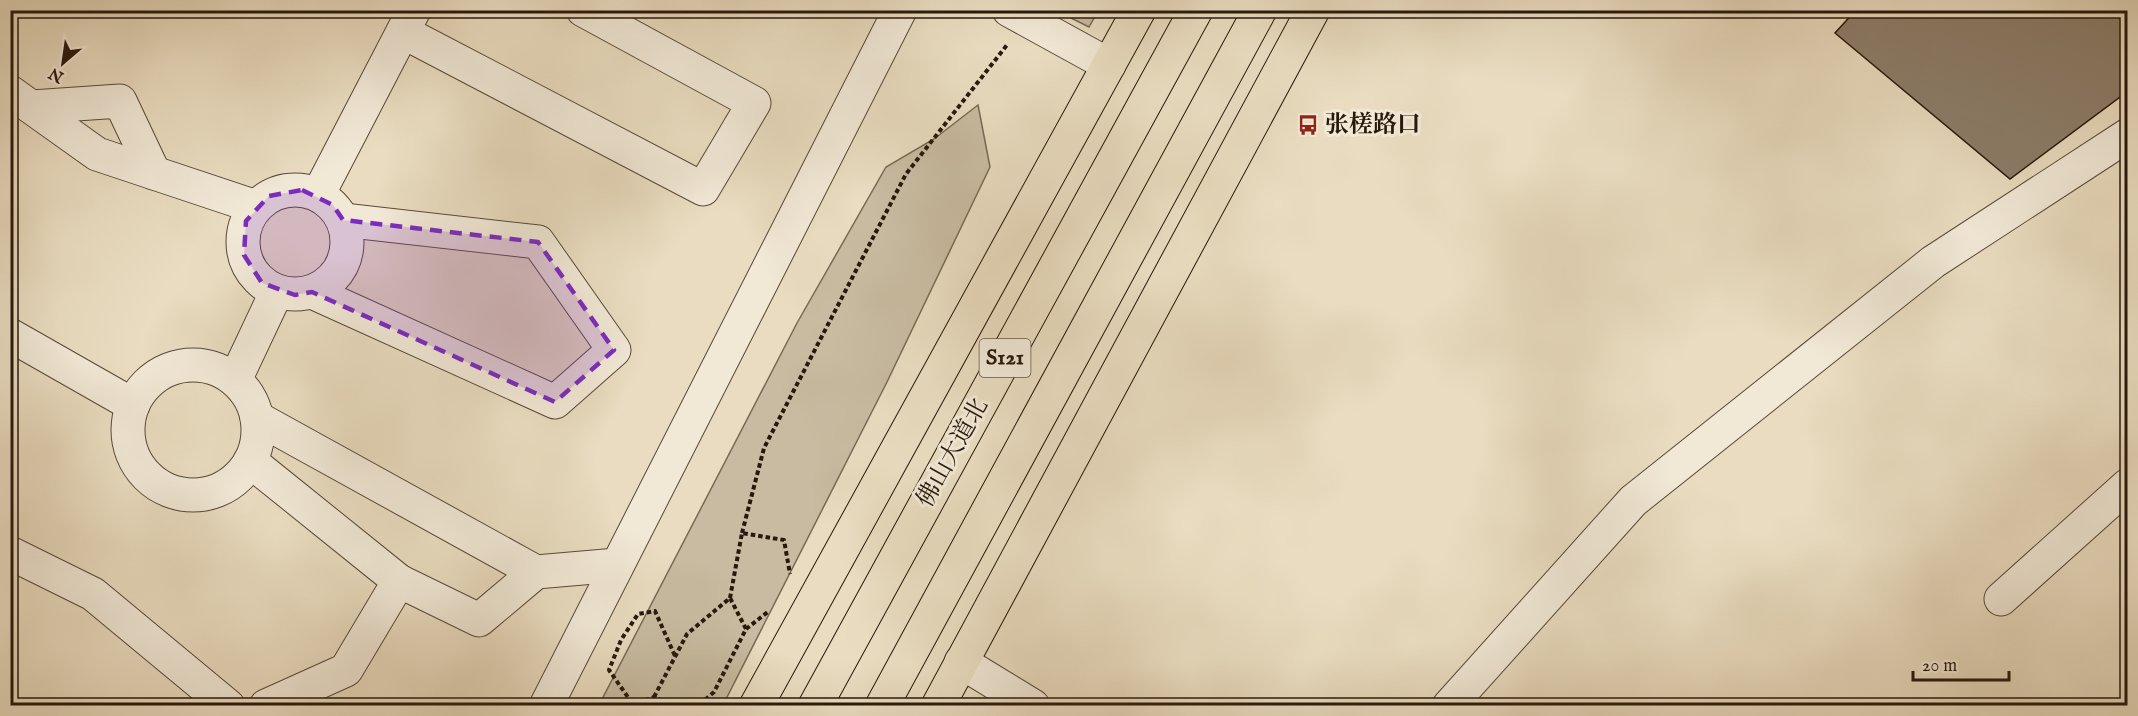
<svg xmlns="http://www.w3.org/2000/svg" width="2138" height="716" viewBox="0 0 2138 716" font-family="'IM FELL English','Noto Serif SC',serif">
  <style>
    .green { fill: #c8bba1; stroke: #786a56; stroke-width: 1.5 }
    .building { fill: #8c7e6a; stroke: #27180c; stroke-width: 1.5 }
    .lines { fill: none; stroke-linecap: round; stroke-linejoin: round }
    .minor-casing { stroke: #584939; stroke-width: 35 }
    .major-casing { stroke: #27180c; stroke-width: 35 }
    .highway-casing { stroke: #27180c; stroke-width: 35 }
    .path { stroke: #27180c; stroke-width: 4; stroke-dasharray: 4.5 3; stroke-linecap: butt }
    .minor { stroke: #f1e8d6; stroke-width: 33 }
    .major { stroke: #e9dcc0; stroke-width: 33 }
    .highway { stroke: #e9dcc0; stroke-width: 33 }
    .marked { fill: #7b2cbf; fill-opacity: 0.2; stroke: #7b2cbf; stroke-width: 4.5; stroke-dasharray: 12 8; stroke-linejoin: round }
    .labels { text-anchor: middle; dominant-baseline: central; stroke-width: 6; stroke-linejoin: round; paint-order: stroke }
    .shield { fill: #f1e8d6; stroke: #645649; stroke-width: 1.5 }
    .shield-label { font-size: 22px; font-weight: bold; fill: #27180c }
    .poi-label { font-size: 24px; font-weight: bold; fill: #27180c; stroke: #f1e8d6; text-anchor: start }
    .street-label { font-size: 24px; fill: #27180c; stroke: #f1e8d6 }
  </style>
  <rect width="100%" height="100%" fill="#e9dcc0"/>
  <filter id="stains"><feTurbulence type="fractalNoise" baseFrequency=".00333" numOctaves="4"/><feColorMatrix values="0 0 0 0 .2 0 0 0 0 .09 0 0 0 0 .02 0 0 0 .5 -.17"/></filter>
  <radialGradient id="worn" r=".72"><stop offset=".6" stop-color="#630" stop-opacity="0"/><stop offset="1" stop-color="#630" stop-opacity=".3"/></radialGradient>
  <g class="green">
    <polygon points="1057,11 1098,11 1089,27"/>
    <polygon points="978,105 990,167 887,382 723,705 599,705 797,323 886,167 934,139"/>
  </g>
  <polygon class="building" points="1856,10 2111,10 2128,27 2128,91 2010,179 1835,33"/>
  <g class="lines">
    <g class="minor-casing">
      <g id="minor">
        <polyline points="1009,10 1109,65"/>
        <polyline points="403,32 703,189 754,103 583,10"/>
        <polyline points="10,92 97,154 256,207"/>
        <polyline points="32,107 120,101 154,173"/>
        <circle cx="295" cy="242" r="52"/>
        <polyline points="318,195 414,10"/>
        <polyline points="312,292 555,402 614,350 538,242 343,220"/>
        <polyline points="10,335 133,405"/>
        <circle cx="193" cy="430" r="65"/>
        <polyline points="235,380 277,291"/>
        <polyline points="257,418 536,572 617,565"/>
        <polyline points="250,461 399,581 346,670 266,706"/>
        <polyline points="10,553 93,594 228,706"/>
        <polyline points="399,581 479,620 536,572"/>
        <polyline points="2001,599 2128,485"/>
        <polyline points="961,662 1033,706"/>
        <polyline points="546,706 900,10"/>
        <polyline points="1449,706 1633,501 1933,262 2128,135"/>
      </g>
    </g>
    <g class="major-casing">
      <g id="major">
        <polyline points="756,706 1139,10"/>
        <polyline points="938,706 1313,10"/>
      </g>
    </g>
    <g class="highway-casing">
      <g id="highway">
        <polyline points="815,706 1196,10"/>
        <polyline points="882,706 1260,10"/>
      </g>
    </g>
    <g class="path">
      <polyline points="742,533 764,448 906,174 1007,45"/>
      <polyline points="730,598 742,533 784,540 790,574"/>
      <polyline points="746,629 769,611"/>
      <polyline points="654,697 687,634 730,598 746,629 714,692 698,706"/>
      <polyline points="632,703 609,670 621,640 638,614 655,611 675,656"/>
      <polyline points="631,706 654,697 676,706"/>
    </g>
    <use href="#minor" class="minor"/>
    <use href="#major" class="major"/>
    <use href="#highway" class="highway"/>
  </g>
  <path class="marked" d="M302 190 333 205 343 220 538 242 614 350 555 402 312 292 295 295 262 283 244 255 246 221 269 196Z"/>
  <defs>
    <g id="bus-bare" transform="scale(1.62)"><path d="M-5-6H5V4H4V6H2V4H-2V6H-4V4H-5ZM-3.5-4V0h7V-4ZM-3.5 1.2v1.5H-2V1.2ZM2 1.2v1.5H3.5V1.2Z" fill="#8f2418" stroke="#f1e8d6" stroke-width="2.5" paint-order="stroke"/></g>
  </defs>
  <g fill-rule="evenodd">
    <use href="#bus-bare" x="1308" y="125"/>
  </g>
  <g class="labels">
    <rect class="shield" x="979.5" y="339" width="51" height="38" rx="4.5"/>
    <g class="shield-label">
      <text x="1005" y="358">S121</text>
    </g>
    <g class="poi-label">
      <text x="1325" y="125">张槎路口</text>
    </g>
    <g class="street-label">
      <text transform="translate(953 453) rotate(-61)">佛山大道北</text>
    </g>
  </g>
  <rect width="2138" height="716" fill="none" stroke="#e9dcc0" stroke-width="36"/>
  <rect x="12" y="12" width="2114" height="692" fill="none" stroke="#27180c" stroke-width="3"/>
  <rect x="18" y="18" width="2102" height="680" fill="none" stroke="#27180c" stroke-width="1.5"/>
  <g transform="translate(63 63) rotate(209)" stroke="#f1e8d6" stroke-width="4.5" paint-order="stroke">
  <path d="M0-4.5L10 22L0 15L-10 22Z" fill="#27180c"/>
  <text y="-9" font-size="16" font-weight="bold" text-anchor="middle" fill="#27180c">N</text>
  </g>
  <path d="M1913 671v9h96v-9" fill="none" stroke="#27180c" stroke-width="3"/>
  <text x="1922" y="671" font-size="18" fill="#27180c" stroke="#f1e8d6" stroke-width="4.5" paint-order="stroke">20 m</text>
  <rect width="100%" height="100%" filter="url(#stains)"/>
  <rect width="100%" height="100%" fill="url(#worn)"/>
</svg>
